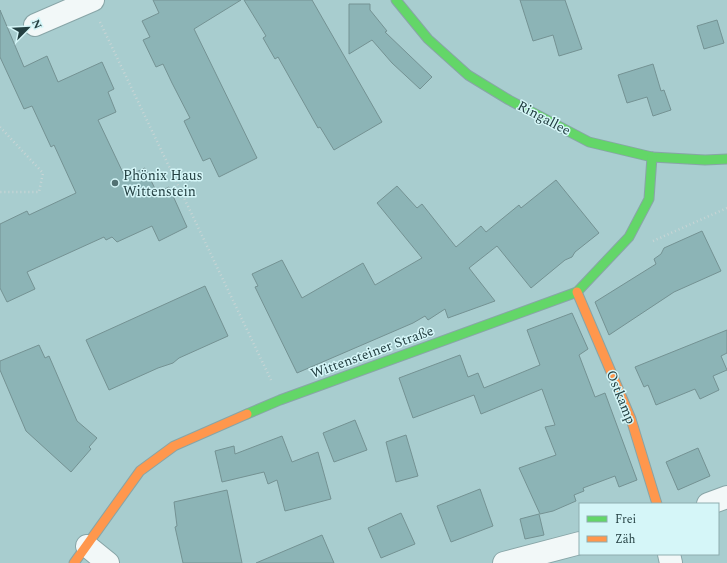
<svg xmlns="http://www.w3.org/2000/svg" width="727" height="563" viewBox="0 0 727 563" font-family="Spectral,serif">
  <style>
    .building { fill: #8cb4b6; stroke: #749293 }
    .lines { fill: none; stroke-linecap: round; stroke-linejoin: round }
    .street-casing { stroke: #88a5a7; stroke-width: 24 }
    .fast-casing { stroke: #88a5a7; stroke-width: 11 }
    .slow-casing { stroke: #88a5a7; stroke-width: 11 }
    .path { stroke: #c8d5d5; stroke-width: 2.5; stroke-dasharray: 1 3; stroke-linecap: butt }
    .street { stroke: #f2f8f8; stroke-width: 22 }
    .fast { stroke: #63d668; stroke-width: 9 }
    .slow { stroke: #ff974d; stroke-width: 9 }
    .poi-dot { fill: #527173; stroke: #d5f6f8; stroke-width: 1.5 }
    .labels { text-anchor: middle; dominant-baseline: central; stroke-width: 3; stroke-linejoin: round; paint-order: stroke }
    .street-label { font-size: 14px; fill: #244042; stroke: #d5f6f8 }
    .poi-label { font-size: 14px; fill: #244042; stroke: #d5f6f8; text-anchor: start }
  </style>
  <rect width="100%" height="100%" fill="#a8cdcf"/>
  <g class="building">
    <polygon points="153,0 241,0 194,29 257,158 219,177 210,158 203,161 184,121 190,118 172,83 163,64 156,67 143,40 150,37 142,21 159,13"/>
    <polygon points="244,0 312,0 382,122 334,150 320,127 318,128 278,57 275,59 263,38 266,36"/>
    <polygon points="520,0 565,0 582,49 559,56 553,35 533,41"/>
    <polygon points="349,4 370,4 370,10 387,31 385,32 432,77 420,89 392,63 372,40 349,54"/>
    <polygon points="0,10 24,67 47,56 58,82 102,62 114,89 108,92 116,112 98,120 125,177 145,168 157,193 169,187 187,227 159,241 152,226 117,242 112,237 106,240 104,237 27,272 35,289 7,302 0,288 0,224 27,211 29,215 76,193 54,145 51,147 32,106 24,109 0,57"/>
    <polygon points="717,20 724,43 704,49 697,26"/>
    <polygon points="653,64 661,91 664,90 671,110 653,116 647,97 627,103 618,75"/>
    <polygon points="556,180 599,233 575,252 572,257 565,260 531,288 497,246 469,268 495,301 448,318 445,309 428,320 425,316 413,323 297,373 255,287 258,286 252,274 282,260 302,298 363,263 375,285 422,258 377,203 397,186 417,208 422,204 456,247 481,226 486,232 519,205 521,208"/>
    <polygon points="702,231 721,271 674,292 609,335 595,302 656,264 654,259 661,254 664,248"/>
    <polygon points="205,286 228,336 179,358 173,363 158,368 109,390 86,340"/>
    <polygon points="572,313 588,349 579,355 595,397 605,393 637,480 619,487 615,476 583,488 584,491 574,495 576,501 553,511 540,514 519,468 556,455 545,427 555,425 542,389 481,414 474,395 413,418 399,378 460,355 468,377 478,373 484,388 540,365 527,330"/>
    <polygon points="727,330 727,353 721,356 727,370 713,376 719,390 700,399 695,389 656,405 648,385 644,387 635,367"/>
    <polygon points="39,345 45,358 49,356 77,421 97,438 89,447 91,449 71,472 26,431 0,370 0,361"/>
    <polygon points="355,420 367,450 334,462 323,433"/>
    <polygon points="406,435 418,476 396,482 386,442"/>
    <polygon points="282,436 292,462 318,452 331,499 285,511 277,480 268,484 264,472 222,482 215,451 234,446 235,454"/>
    <polygon points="698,448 710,476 678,490 666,462"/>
    <polygon points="480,489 493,526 451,542 437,506"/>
    <polygon points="227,490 242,563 183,563 175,527 177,526 174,502"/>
    <polygon points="401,513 415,544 381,558 368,528"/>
    <polygon points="539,514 544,535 525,539 520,519"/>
    <polygon points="322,535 334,563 256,563"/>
  </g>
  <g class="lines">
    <g class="street-casing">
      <g id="street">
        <polyline points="35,25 93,0"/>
        <polyline points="708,504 727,497"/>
        <polyline points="87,546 108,563"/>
        <polyline points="669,554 671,563"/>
        <polyline points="504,563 580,543"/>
      </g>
    </g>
    <g class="fast-casing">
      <g id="fast">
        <polyline points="396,0 428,39 468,75 509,100 589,142 652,157 705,160 727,159"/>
        <polyline points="247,414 280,400 577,292 629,237 649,199 652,157"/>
      </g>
    </g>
    <g class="slow-casing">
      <g id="slow">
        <polyline points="577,292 631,419 657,504"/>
        <polyline points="74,563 140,471 174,446 247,414"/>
      </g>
    </g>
    <g class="path">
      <polyline points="100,22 271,380"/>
      <polyline points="0,127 43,173 39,192 0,192"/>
      <polyline points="653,241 727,208"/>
    </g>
    <use href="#street" class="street"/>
    <use href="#fast" class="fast"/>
    <use href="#slow" class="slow"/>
  </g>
  <circle class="poi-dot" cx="115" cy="183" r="4"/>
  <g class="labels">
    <g class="street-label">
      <text transform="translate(544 118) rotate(28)">Ringallee</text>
      <text transform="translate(372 352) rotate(-20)">Wittensteiner Straße</text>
      <text transform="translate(621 397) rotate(68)">Ostkamp</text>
    </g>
    <g class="poi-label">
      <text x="123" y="175">Phönix Haus<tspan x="123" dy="16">Wittenstein</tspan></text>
    </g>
  </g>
  <rect x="579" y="503" width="140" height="52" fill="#d5f6f8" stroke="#8eadaf"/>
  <rect x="587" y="516" width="20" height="6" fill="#63d668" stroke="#8eadaf"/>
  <text x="615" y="523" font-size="12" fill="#244042">Frei</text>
  <rect x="587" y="536" width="20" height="6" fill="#ff974d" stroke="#8eadaf"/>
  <text x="615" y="543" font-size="12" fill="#244042">Zäh</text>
  <g transform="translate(28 28) rotate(66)" stroke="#d5f6f8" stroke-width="3" paint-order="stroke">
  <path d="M0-3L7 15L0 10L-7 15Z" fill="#244042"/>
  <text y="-6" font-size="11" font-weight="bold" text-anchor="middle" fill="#244042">N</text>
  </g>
</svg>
